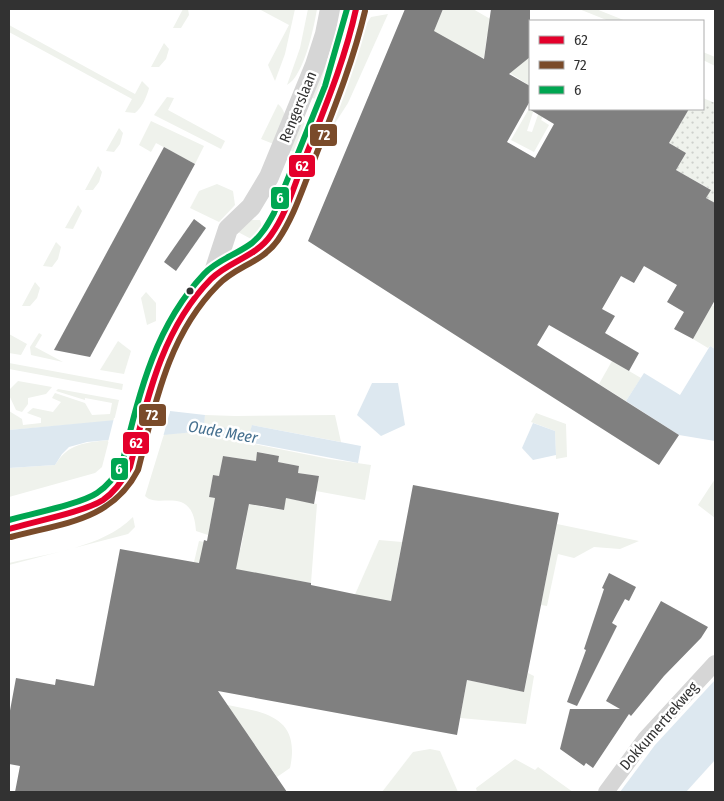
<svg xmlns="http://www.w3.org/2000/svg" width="724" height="801" viewBox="0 0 724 801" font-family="'Fira Sans Condensed',sans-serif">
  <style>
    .green { fill: #eff2ec }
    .park { fill: url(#park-dots) }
    .water { fill: #dde8f0 }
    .pier { fill: #fff }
    .building { fill: #808080 }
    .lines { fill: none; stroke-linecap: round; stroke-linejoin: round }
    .minor { stroke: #d6d6d6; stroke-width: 16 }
    .tertiary { stroke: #d6d6d6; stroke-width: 20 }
    .bus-1-casing { stroke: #fff; stroke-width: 10 }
    .bus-2-casing { stroke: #fff; stroke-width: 10 }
    .bus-3-casing { stroke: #fff; stroke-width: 10 }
    .bus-1 { stroke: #e4002b; stroke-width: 6 }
    .bus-2 { stroke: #7a4b2a; stroke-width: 6 }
    .bus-3 { stroke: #00a651; stroke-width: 6 }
    .bus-dot { fill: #323232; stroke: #fff; stroke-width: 2 }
    .labels { text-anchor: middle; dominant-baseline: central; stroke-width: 5; stroke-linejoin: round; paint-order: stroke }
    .street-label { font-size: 15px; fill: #323232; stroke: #fff }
    .water-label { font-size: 16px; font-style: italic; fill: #46708f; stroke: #fff }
    .line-badge { stroke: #fff; stroke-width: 2 }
    .badge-label { font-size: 14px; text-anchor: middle; font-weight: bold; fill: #fff }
  </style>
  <defs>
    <pattern id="park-dots" width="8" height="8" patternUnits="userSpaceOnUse" patternTransform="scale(1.25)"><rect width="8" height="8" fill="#eff2ec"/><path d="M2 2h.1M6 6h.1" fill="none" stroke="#cdd0cb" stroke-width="1.8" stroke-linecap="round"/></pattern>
  </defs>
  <rect width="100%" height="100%" fill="#fff"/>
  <g class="green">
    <polygon points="183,9 188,9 189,15 181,28 173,28"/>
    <polygon points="259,9 295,9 285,54 275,81 268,65 289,25"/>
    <path d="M308 9H317C314 27 304 76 287 85L300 48Z"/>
    <polygon points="443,9 473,9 530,42 530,86 510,73 528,58 487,35 484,58 480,57 411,86"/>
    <polygon points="579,9 596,9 626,21 609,21"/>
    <polygon points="388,14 348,103 330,131 317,162 310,159 327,122 344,96 367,23 371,17"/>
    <path d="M9 25 135 94 142 81 149 88C147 96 142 108 135 113L125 112 132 99 9 32Z"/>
    <polygon points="164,43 169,49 166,59 159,67 151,67"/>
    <polygon points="703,52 715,57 715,66 703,60"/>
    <polygon points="323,60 328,61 323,89 319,99 310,98"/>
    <polygon points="167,97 174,98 168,110 225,141 221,149 154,115"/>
    <path d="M278 104C292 116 282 132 276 145L261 139Z"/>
    <polygon points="530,107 534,109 527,131 532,132 540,109 547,109 541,120 549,125 534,152 511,140"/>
    <polygon points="302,120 306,125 295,152 287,150"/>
    <polygon points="151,121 204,146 195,164 156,143 151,152 139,145"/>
    <polygon points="119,128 123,133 120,144 114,152 106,151"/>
    <polygon points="98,166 102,172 99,182 93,190 85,190"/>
    <polygon points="217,184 233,191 235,205 219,222 190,208 199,191"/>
    <polygon points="78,205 82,211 73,229 65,228"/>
    <polygon points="249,220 260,220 262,227 255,241 238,232"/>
    <polygon points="56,242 61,247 58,259 52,267 43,266"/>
    <polygon points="35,282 40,288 37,298 30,306 22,306"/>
    <polygon points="146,292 156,303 156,321 147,325 141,298"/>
    <polygon points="712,305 715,307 715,349 710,346 708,348 693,339"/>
    <polygon points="39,333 42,335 35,347 63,362 31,355 30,347"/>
    <polygon points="9,334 27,344 21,355 9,353"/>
    <polygon points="118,341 131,351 124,374 100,370"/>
    <polygon points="612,361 641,378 626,401 599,384"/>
    <polygon points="9,363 123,384 122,390 9,369"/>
    <polygon points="18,381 52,387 46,394 28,398 28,404 22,412 16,410 9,395 9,390"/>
    <polygon points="58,389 119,400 114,421 9,430 9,411 22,419 23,425 41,423 41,418 27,413 33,408 53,412 61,402 52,398 55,393 85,403 92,415 110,414 112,403 85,398 85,400 56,391"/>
    <polygon points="536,413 566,424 567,457 556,459 555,431 531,422"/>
    <polygon points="205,415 235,416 335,415 341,442 252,425 251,433 203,424"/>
    <path d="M195 432 329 459 371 465 365 500 316 491 319 476 298 473 299 466 278 462 279 456 258 452 256 461 223 456 219 476 213 475 209 497 215 498 208 535 196 531C193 483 158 510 145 496L164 434Z"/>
    <path d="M109 440 102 467 95 473 9 497V468L55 465C69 443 84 443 109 440Z"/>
    <polygon points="715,479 715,518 698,505"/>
    <polygon points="250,498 262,507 283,510 286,498 317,504 311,583 227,568 241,548"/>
    <path d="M133 517 135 527 128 534 9 565V563C49 553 102 548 133 517Z"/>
    <polygon points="557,524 639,541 620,549 594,547 574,558 558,554 547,606 541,605"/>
    <polygon points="379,540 402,542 391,601 353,599"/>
    <polygon points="199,541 221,545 217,566 194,562"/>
    <polygon points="528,673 534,676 526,724 460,718 467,680 524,692"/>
    <path d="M218 703C258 712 302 712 290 768L277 777 239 722Z"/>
    <polygon points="430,749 440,751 458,792 382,792 413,752"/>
    <polygon points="515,759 535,770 538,767 573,792 477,792 476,788"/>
  </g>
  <polygon class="park" points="703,98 715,103 715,203 706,198 710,189 676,170 686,153 669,143 689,109 703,109"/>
  <g class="water">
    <polygon points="710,346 715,349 715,441 679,435 626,401 644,373 680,395"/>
    <polygon points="372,383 398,383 405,425 381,436 357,415"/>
    <polygon points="170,411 205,415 204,424 250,432 252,425 361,446 358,463 195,432 87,442 69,447 62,454 55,465 9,468 9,430 169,415"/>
    <polygon points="533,423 555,431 556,455 533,460 522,448"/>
    <polygon points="715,680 715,760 686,792 620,792 655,745"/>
  </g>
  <polygon class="pier" points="167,411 170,411 163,437 108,442 114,418"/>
  <g class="building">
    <polygon points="405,9 443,9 434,31 484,59 491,9 530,9 530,57 509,74 530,86 530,101 507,142 535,158 554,124 529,109 689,109 669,143 686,153 676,170 711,190 706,198 715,203 715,300 693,339 674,329 684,312 667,302 677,285 644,266 634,283 621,276 602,309 615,316 605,333 639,353 629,371 549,325 537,345 679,435 659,465 308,241"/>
    <polygon points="164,147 195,164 90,357 54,350"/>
    <polygon points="194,219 206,228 176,271 164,262"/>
    <polygon points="257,452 279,456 278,462 299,466 298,473 319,476 314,504 286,498 284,510 249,504 236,569 311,583 311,585 354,594 391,601 413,485 559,513 524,692 467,680 457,735 218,691 287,792 15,792 20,766 9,764 9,716 16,678 55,685 56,679 94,686 120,549 199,563 204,540 207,541 215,498 209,497 213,475 219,476 223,456 256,461"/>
    <polygon points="609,573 636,587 629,601 625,599 612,623 617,626 577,706 567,702 586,650 584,649 604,589 602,588"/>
    <polygon points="661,601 708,627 701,638 664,676 631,716 629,714 593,768 586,763 584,766 560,749 570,709 620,709 606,701"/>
  </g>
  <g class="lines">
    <polyline class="minor" points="606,792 645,739 715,663"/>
    <g class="tertiary">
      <polyline points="212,278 228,229 251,207 269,177 315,65 325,34 330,9"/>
      <path d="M9 529 96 504C113 495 121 484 130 467 148 396 157 334 211 279 225 264 250 259 264 244 283 222 292 192 302 166 323 114 345 64 356 9"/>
    </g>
    <g class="bus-1-casing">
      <path id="bus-1" d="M9 529C32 522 84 512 103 500 115 492 123 480 130 467 147 400 161 330 211 279 229 261 256 257 271 235 286 214 293 189 302 166 322 114 344 64 356 9"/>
    </g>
    <g class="bus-2-casing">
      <path id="bus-2" d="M11 537C62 523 112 521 138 470 155 404 168 335 218 285 236 266 262 263 278 240 293 218 301 193 311 168 331 116 352 66 365 11"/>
    </g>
    <g class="bus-3-casing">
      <path id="bus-3" d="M9 520C30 514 81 504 97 493 108 486 116 475 122 464 139 395 154 327 204 274 217 260 236 255 252 243 262 235 268 224 274 213L325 86 347 9"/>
    </g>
    <use href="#bus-1" class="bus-1"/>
    <use href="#bus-2" class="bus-2"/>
    <use href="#bus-3" class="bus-3"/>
  </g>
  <circle class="bus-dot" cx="190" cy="291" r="4.5"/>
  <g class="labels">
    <g class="street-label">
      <text transform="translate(298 107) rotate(-68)">Rengerslaan</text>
      <text transform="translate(659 726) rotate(-49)">Dokkumertrekweg</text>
    </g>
    <g class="water-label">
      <text transform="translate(223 432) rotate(10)">Oude Meer</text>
    </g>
  </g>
  <g class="line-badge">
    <rect x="309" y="123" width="29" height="24" rx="5" fill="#7a4b2a"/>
    <rect x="288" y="154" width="28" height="24" rx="5" fill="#e4002b"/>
    <rect x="270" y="186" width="20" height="24" rx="5" fill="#00a651"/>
    <rect x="138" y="403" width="29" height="24" rx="5" fill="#7a4b2a"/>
    <rect x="122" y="431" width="28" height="24" rx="5" fill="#e4002b"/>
    <rect x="110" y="457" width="19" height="24" rx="5" fill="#00a651"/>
  </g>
  <g class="badge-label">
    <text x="324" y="140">72</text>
    <text x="302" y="171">62</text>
    <text x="280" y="203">6</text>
    <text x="152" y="420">72</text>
    <text x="136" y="448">62</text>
    <text x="119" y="474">6</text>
  </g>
  <rect width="724" height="801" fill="none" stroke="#323232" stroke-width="20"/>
  <rect x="529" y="20" width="175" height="90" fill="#ffffff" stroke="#adadad"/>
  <rect x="539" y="36" width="25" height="8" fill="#e4002b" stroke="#adadad"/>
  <text x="574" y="45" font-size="15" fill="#323232">62</text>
  <rect x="539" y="61" width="25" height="8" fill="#7a4b2a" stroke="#adadad"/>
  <text x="574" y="70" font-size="15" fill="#323232">72</text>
  <rect x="539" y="86" width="25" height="8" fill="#00a651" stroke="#adadad"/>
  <text x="574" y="95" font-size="15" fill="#323232">6</text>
</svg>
